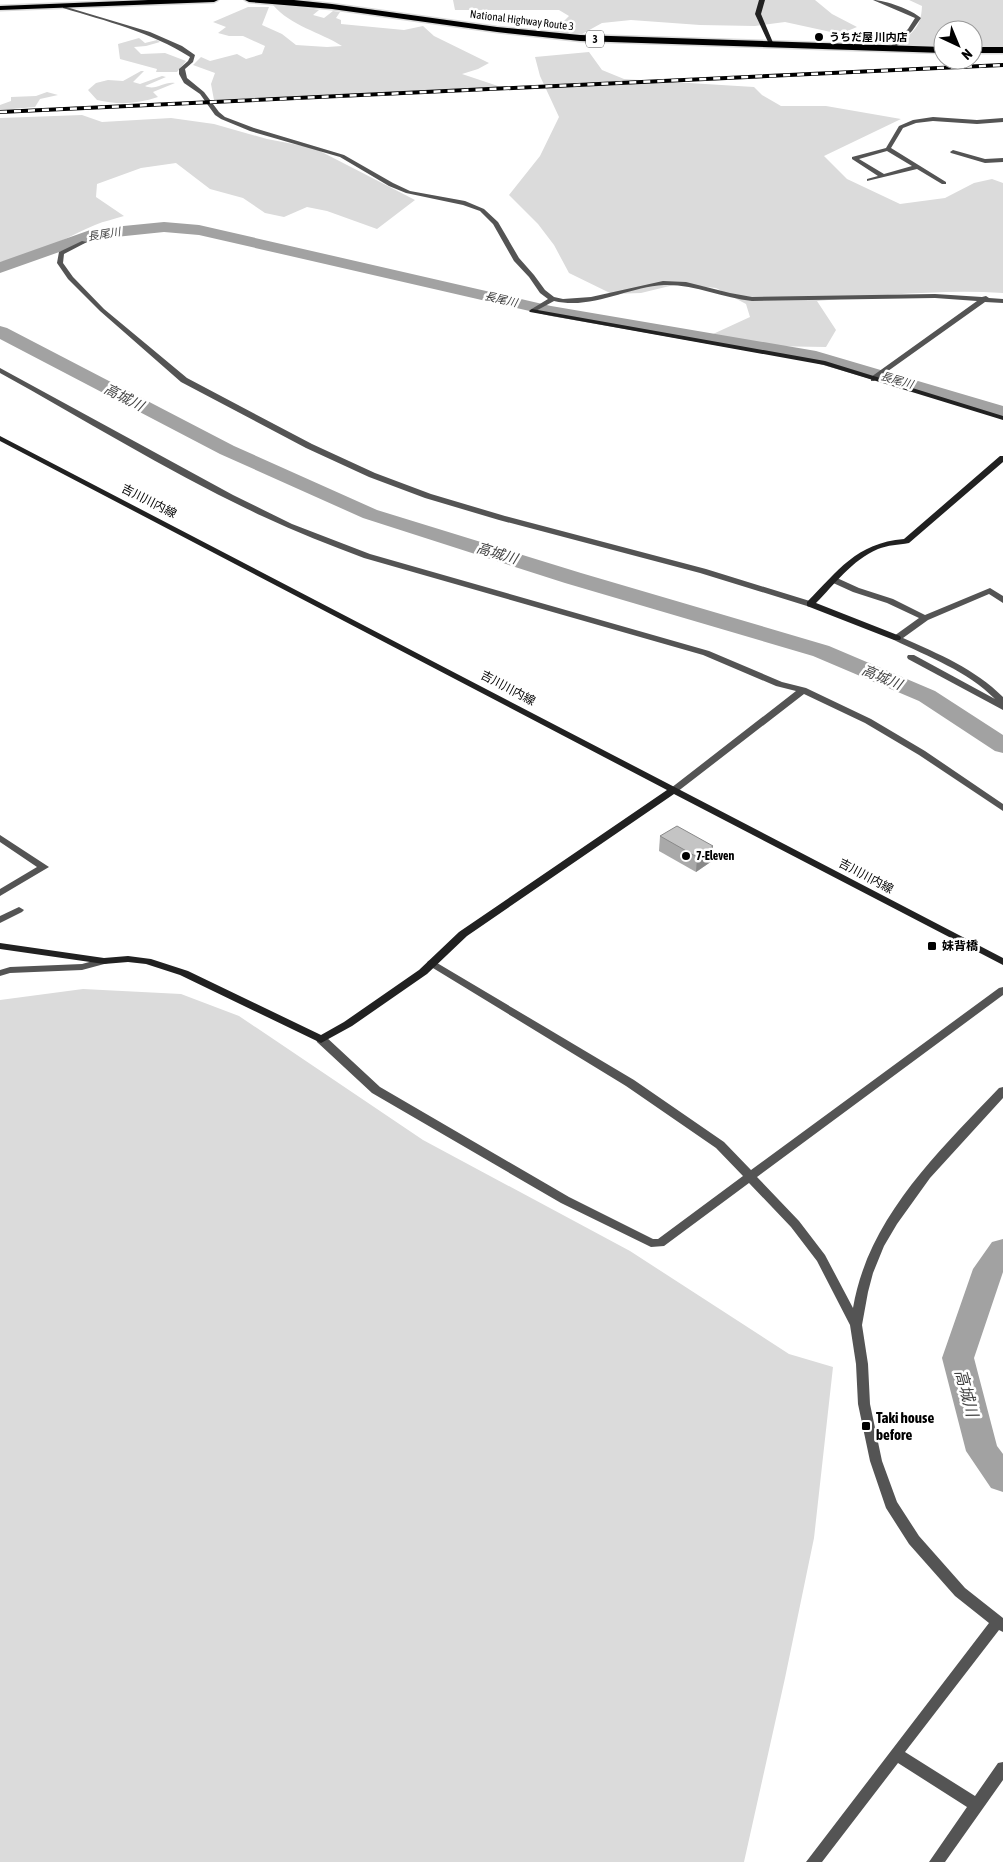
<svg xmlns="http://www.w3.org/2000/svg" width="1003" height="1862" viewBox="0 0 1003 1862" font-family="'Asap Condensed','Noto Sans JP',sans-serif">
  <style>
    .green { fill: #dbdbdb }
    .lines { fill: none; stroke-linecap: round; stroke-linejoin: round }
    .river { fill: #a2a2a2; fill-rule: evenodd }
    .highway-casing { stroke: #dbdbdb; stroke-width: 3 }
    .street { fill: #545454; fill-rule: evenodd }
    .secondary { fill: #212121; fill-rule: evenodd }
    .highway { fill: #000; fill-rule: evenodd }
    .rail-casing { stroke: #000; stroke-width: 4 }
    .rail { stroke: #fff; stroke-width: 2.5; stroke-dasharray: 7; stroke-linecap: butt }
    .wall { fill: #a9a9a9 }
    .shaded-wall { fill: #898989 }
    .building { fill: #c4c4c4; stroke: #898989 }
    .poi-dot { fill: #000; stroke: #fff; stroke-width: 2 }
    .labels { text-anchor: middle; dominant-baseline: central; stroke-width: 5; stroke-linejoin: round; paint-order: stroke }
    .far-street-label { font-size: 11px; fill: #000; stroke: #fff }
    .far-poi-label { font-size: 11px; font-weight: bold; fill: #000; stroke: #fff; text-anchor: start }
    .shield { fill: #fff; stroke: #4c4c4c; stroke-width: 1 }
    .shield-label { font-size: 11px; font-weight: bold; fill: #000 }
    .far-water-label { font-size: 11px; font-style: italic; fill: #434343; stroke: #fff }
    .street-label { font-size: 12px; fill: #000; stroke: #fff }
    .poi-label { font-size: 12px; font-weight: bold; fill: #000; stroke: #fff; text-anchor: start }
    .water-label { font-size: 14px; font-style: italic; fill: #434343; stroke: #fff }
    .near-poi-label { font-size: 15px; font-weight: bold; fill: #000; stroke: #fff; text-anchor: start }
    .near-water-label { font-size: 16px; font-style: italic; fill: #434343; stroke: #fff }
  </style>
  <rect width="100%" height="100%" fill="#fff"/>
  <g class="green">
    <polygon points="453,0 815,0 832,14 857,27 840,34 785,22 755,26 700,25 631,20 602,23 582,34 553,32 569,16 559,10 455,10"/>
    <path d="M909 0H1003V47H973V30H943V46L899 45C913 30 921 29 922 6Z"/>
    <path d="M273 5H291L319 10 313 15 324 18 333 11 340 12 336 18 341 20V24L404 30 423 26 434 36 489 63 478 69 462 74 501 87 214 100 211 84 215 73 193 65 201 57 210 61 237 54 246 59 262 54 265 46 243 36H229L218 33 226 27 213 22 248 7H269L262 25 282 34 296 45 327 47 342 46C320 32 291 26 273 5Z"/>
    <polygon points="139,38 145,43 157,40 160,42 146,46 134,47 141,54 165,53 186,61 177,72 156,72 157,69 120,59 118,44"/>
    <path d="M589 52 602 70 624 79 754 87 762 95 781 106H826L901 119 824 156 847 179 900 204 945 198 974 183 992 179 1003 183V293C941 289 878 296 817 301L836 330 826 347 763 346 713 334 750 317 746 304 716 288 678 284 641 293 612 294 569 273 554 245 538 224 509 195 540 156 559 117 540 76 535 57Z"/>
    <path d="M141 71H144L133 82 140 84 162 76 166 77 145 86C156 91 164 81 175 83L153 92 158 97C137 104 118 105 97 100L88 90 96 83 108 80 123 81Z"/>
    <polygon points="47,92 58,95 40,99 35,107 0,110 0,105 11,101 11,97 36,96"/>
    <path d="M82 115 102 122 171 118 214 124 267 139 314 148 415 200 377 229 327 211 307 207 284 217 265 213 243 198 210 189 176 163 141 168 97 184 96 197 124 216C115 219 104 221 95 225 64 238 34 258 0 262V118Z"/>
    <polygon points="83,989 181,994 239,1016 423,1140 630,1251 789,1354 833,1367 814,1538 785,1678 744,1862 0,1862 0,1000"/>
  </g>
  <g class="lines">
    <g class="river">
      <polygon points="164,222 199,225 551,306 816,351 1003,406 1003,418 813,362 551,316 199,235 164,232 96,239 0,273 0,262 93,229"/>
      <polygon points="0,326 7,328 234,446 377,510 581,573 829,646 935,691 1003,735 1003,753 995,751 919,701 813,656 565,583 363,518 220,454 0,339"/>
      <polygon points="1003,1239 1003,1272 974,1358 997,1446 1003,1454 1003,1492 991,1488 966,1451 942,1358 973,1269 992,1242"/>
    </g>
    <g class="highway-casing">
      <g id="highway">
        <polygon points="148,0 218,0 214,2 0,10 0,6"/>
        <polygon points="245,0 294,0 332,4 497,27 580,35 943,47 943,53 580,41 497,32 332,9 249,2"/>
        <rect x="973" y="47" width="30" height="6"/>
      </g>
    </g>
    <g class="street">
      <path d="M873 0C885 0 912 10 921 18L912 31 894 49 889 48 908 29 915 18Z"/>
      <path d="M63 6 150 32 182 46 195 55 193 62 185 69 187 78 204 92 219 112 225 117 254 128 344 155 393 183 410 191 465 201 484 209 498 222 519 258 534 275 545 290 554 297 563 299 591 297 663 281 686 282 730 293 752 297 935 294 982 297 986 296 989 298 1003 299V303L985 302 874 381H871V377L977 301 935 298 752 301C723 298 694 284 664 285 627 287 592 310 554 301L534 312H530V310L548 299 540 293 529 277 514 261 493 224 480 211 463 205 406 193 389 186 340 157 250 131 221 119 215 115 200 94 184 83 179 74V69L188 61 190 57C151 32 106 21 63 8Z"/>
      <path d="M933 117 977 120 1003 118V122L977 124 933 121 916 123 903 128 891 148 946 182V184H942L917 169 867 181V179L878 176 852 159V157L886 148 899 126 913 120ZM887 151 912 166 884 174 859 159Z"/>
      <polygon points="953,150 985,159 1003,158 1003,162 985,163 951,153 950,152"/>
      <polygon points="82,241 87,242 64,254 63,263 73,277 104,309 187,378 312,444 375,473 431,494 505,516 706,569 813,602 814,604 810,607 807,606 700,573 499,520 425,498 369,477 306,448 181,382 100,311 68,279 57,263 59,252"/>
      <path d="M0 368 233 495 292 524 370 554 709 651 782 682 806 688 871 719 925 751 1003 804V811L919 755 865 723 804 694 677 792H671L669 790 671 788 796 691 776 686 703 655 364 558C330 545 296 532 262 516 172 474 87 421 0 373Z"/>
      <path d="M831 578H837L859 588 893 599 925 615 990 588 1003 596V603L989 594 928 620 903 638C939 654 975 669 1003 697V710L908 659 907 657 908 655H914L995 699C967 671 929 657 894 640L893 638 894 636 919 618 887 603 853 592 831 582Z"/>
      <polygon points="0,835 49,867 0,896 0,889 37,867 0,842"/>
      <polygon points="19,907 24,910 22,912 0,923 0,916"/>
      <polygon points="104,958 108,959 109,961 108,963 82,970 10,973 0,976 0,970 10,967 82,964"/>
      <path d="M432 960 634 1080 724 1142 751 1170 999 988 1003 987V995L757 1177 799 1221 825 1255 853 1308C868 1218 939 1151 999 1088L1003 1087V1098L930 1178 897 1224 884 1246 873 1273 868 1292 862 1325 868 1364 870 1404 882 1461 897 1502 919 1536 965 1588 1003 1618V1632L999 1630 905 1752 975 1796 998 1763 1003 1762V1780L945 1862H929L967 1807 898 1763 822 1862H806L989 1623 955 1596 909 1544 886 1508 870 1461 858 1404 856 1364 850 1325 817 1261 791 1227 749 1183 664 1246 651 1247 561 1203 372 1093 317 1042 316 1039 317 1036H325L380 1087 569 1197 653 1239H658L743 1176 716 1148 626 1086 428 965 427 963 428 961Z"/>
    </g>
    <g class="secondary">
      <polygon points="759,0 765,0 761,14 774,45 769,44 755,14"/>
      <polygon points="532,309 825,361 1003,416 1003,420 824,365 530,312 529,311"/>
      <polygon points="0,436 1003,958 1003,965 674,794 467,936 427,974 352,1026 321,1043 180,975 146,964 128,962 104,964 0,949 0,943 104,958 128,956 151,959 188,971 321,1035 344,1022 419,970 459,932 667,790 0,441"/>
      <path d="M1000 456H1003V462L909 543C898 545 888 545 878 549 852 560 835 584 816 603L900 636 901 638 900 640H894L807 606V602C838 571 856 543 904 539Z"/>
    </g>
    <use href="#highway" class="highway"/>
    <g class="rail-casing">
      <polyline id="rail" points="0,112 1003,65"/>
    </g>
    <use href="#rail" class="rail"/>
  </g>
  <polygon class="wall" points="660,836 713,846 712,861 696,872 659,851"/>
  <polygon class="shaded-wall" points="713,846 712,861 696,872 697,857"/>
  <polygon class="building" points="677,826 713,846 697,857 660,836"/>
  <g class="poi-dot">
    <circle cx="819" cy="37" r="5"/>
    <circle cx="686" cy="856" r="5"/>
    <rect x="927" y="941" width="10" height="10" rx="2.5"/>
    <rect x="861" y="1421" width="10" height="10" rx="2.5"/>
  </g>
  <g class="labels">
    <g class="far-street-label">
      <text transform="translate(522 20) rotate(7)">National Highway Route 3</text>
    </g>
    <g class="far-poi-label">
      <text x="829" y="37">うちだ屋 川内店</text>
    </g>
    <rect class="shield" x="586" y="30.5" width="18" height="17" rx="4"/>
    <g class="shield-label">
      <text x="595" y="39">3</text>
    </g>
    <g class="far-water-label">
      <text transform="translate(104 234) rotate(-9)">長尾川</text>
      <text transform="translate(501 299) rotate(13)">長尾川</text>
      <text transform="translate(897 380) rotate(16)">長尾川</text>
    </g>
    <g class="street-label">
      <text transform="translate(149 501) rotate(27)">吉川川内線</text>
      <text transform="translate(508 688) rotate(28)">吉川川内線</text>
      <text transform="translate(866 876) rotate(28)">吉川川内線</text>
    </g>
    <g class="poi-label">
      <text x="696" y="856">7-Eleven</text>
      <text x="942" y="946">妹背橋</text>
    </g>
    <g class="water-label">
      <text transform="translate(124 397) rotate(27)">高城川</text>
      <text transform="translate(497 553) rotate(17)">高城川</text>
      <text transform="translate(882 677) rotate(23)">高城川</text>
    </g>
    <g class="near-poi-label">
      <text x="876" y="1417">Taki house<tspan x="876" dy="17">before</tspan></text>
    </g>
    <g class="near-water-label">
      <text transform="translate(967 1393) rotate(75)">高城川</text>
    </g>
  </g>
  <g transform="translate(958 45) rotate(136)"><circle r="24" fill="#ffffff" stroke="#999999"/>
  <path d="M0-4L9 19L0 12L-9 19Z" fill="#000000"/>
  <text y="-8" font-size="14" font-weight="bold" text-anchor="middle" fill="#000000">N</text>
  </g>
</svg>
